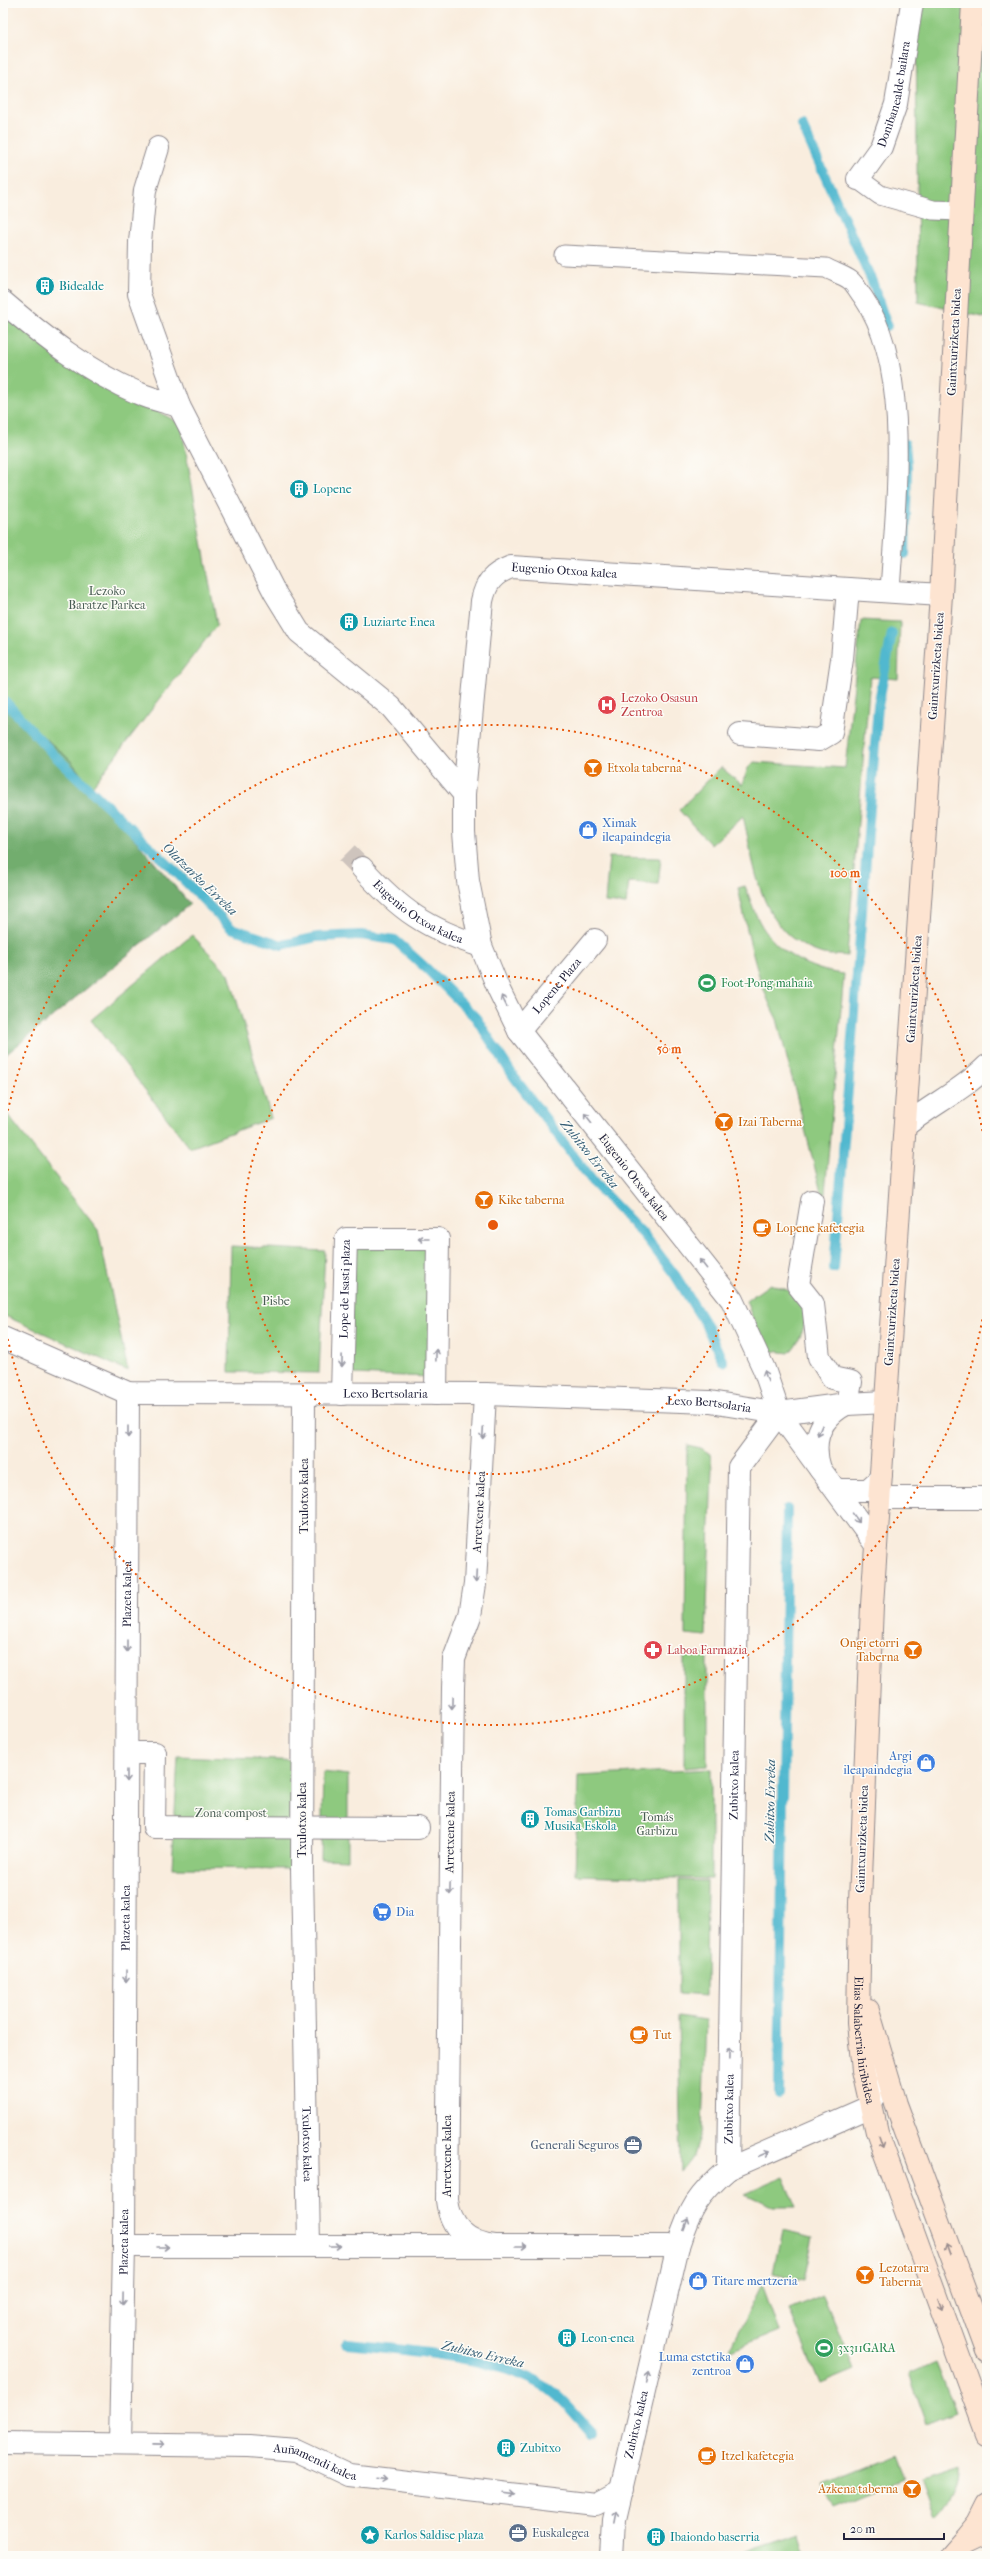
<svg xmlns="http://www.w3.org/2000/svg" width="990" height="2559" viewBox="0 0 990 2559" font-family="'IM FELL French Canon',serif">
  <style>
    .green { fill: #8ec97f; stroke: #58765d }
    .forest { fill: #72ad6e; stroke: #4a6854 }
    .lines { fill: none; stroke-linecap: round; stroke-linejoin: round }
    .stream { stroke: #51b8cf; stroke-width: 10 }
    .minor-tunnel { stroke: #cec4bd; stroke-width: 22; stroke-dasharray: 22 11; stroke-linecap: butt }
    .service-casing { stroke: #8e888c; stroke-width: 21 }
    .pedestrian-casing { stroke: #8e888c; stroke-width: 24 }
    .minor-casing { stroke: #8e888c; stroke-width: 24 }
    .secondary-casing { stroke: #8e888c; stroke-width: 24 }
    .service { stroke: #fff; stroke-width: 19 }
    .pedestrian { stroke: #fff; stroke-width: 22 }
    .minor { stroke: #fff; stroke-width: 22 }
    .secondary { stroke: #fde4d1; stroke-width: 22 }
    .oneway { stroke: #9c9ca7 }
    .oneway2 { stroke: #9a8d8e }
    .ring { fill: none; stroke: #e8590c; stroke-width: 2; stroke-dasharray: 2 4 }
    .labels { text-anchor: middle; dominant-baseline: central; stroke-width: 3; stroke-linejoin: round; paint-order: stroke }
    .street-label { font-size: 12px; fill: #22223b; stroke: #fdfcf7 }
    .culture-label { font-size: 12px; fill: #0d838f; stroke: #fdfcf7; text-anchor: start }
    .park-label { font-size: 12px; fill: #485c53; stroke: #fdfcf7 }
    .health-label { font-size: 12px; fill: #be3a42; stroke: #fdfcf7; text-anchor: start }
    .food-label { font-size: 12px; fill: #c56008; stroke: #fdfcf7; text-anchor: start }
    .shop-label { font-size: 12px; fill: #366cbe; stroke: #fdfcf7; text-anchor: start }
    .leisure-label { font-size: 12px; fill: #27864d; stroke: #fdfcf7; text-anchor: start }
    .service-label { font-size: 12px; fill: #4e5e75; stroke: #fdfcf7; text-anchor: end }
    .water-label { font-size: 13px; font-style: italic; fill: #355e76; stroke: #fdfcf7 }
    .centre { fill: #e8590c; stroke: #fdfcf7; stroke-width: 2 }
    .ring-label { font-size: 12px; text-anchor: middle; font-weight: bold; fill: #e8590c; stroke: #fdfcf7; stroke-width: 3; stroke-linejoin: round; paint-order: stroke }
  </style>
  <rect width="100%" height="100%" fill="#fdfcf7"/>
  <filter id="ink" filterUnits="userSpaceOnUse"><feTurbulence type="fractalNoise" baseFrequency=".025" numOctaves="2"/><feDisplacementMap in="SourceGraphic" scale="8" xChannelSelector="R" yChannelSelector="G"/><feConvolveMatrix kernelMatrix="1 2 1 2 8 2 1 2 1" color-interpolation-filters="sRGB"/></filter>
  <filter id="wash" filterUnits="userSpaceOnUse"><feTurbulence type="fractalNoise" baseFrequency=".012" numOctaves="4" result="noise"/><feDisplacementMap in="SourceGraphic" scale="16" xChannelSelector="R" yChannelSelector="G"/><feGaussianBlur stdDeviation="0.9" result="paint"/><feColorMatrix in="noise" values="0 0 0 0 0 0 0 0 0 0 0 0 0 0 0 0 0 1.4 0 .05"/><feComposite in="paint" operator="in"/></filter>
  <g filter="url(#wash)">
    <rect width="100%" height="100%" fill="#f9edde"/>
    <g class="green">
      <polygon points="916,3 987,3 987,318 918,302"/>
      <polygon points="3,315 75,367 181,424 217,625 91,788 70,760 3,701"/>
      <path d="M861 620 900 622 898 679 870 677 847 956C840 954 831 956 823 954 759 935 756 870 743 816L711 845 679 810 721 767 742 785 748 768 754 762 845 768Z"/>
      <polygon points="609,857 661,858 658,884 629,882 626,904 605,902"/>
      <path d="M745 886C750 898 753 910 759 921 775 952 810 971 844 974L824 1204 777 1019C755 978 748 932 738 888Z"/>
      <polygon points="192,935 229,974 271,1118 190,1148 91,1020"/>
      <polygon points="3,1109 98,1230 128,1371 3,1315"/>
      <polygon points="231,1246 325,1251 319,1373 229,1372"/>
      <polygon points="352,1246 432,1246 431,1377 351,1374"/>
      <path d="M770 1284C778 1287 787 1289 793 1293 815 1306 803 1340 789 1353L765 1350 746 1301Z"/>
      <polygon points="687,1445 701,1448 710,1454 712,1468 706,1636 685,1634"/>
      <polygon points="684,1656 707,1656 707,1766 684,1768"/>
      <polygon points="178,1756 302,1761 302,1869 172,1868"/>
      <polygon points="711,1769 711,1879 575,1875 578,1776"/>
      <polygon points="323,1772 348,1775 348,1860 321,1859"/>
      <polygon points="679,1880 707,1881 706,1996 679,1994"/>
      <polygon points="678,2016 706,2020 702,2129 694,2155 681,2173"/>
      <polygon points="783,2177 796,2207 774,2207 745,2194"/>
      <polygon points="782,2230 813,2237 804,2280 773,2273"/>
      <polygon points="762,2284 779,2331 729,2351"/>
      <polygon points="823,2295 854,2370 820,2384 789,2309"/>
      <polygon points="936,2362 956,2412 927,2424 909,2374"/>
      <polygon points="893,2454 902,2477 832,2506 822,2483"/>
      <path d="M960 2465C961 2486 951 2505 936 2520L922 2477Z"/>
      <polygon points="798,2533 805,2556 737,2556 755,2547"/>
    </g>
    <polygon class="forest" points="3,701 70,760 91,788 190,904 3,1057"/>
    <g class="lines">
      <g class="stream">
        <polyline points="802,125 872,281 887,326"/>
        <polyline points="905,554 907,466 905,444"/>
        <polyline points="3,699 53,754 176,872 231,928 282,945 317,937 361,935 395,940 427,969 476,1018 514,1077 594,1183 644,1235 675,1275 706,1325 723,1362"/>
        <polyline points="834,1268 878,706 892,633"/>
        <polyline points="779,2094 787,1509"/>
        <path d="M347 2344C404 2350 488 2356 539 2383 560 2394 576 2416 592 2433"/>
      </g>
    </g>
  </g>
  <g filter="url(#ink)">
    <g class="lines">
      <polyline class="minor-tunnel" points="347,853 362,868"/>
      <g class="service-casing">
        <g id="service">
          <polyline points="858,179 880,195 933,210 961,211"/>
          <path d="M564 255 826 268C833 272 843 275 850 280 855 284 859 292 863 297 913 369 895 506 890 591"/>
        </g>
      </g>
      <g class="pedestrian-casing">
        <g id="pedestrian">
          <path id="s1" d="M519 1031 595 940"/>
          <polyline points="812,1201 798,1285 813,1304 819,1357 832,1378 851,1382 847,1404"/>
          <path id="s2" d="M304 1394 302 1869 309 2246"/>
          <polyline points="127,1753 155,1753 154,1827 418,1828"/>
        </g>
      </g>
      <g class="minor-casing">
        <g id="minor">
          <polyline points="158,148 145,190 140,242 139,294 179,406 275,593 299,632 391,707 464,794"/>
          <path id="s3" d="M858 179 881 147 896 104 912 3"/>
          <path d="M3 302C44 337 88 372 138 393 151 399 166 402 179 406"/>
          <polyline points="740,734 819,740 831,733 842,659 848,589"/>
          <path id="s4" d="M362 868C400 910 427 929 481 946"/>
          <path d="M905 1126C931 1105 963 1090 987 1066"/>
          <path id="s5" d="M3 1338 128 1393 485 1394 710 1402 779 1413 847 1404 886 1402"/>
          <path id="s6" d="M342 1394 346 1239H438L436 1394"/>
          <path d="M485 1394 475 1584 470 1616 454 1659 453 1688 447 2200C450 2228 467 2243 495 2246"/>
          <path d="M846 1404C819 1418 811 1441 820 1469L876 1545"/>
          <path id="s7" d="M820 1469 779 1413 764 1369 732 1300 519 1031 499 990 481 946 468 881 464 832V794L482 601C486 582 493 574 511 567L941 595"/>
          <polyline points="836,1490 868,1490 879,1480 881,1474"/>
          <polyline points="880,1498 987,1498"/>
          <path d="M728 2169 867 2108C879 2095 881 2081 883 2063"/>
          <polyline points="124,2246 678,2246"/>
          <path id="s8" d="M3 2443 249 2446 296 2450 349 2475 596 2504 622 2490"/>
          <path id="s9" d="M120 2444 124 2246 128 1393"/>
          <path id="s10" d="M612 2556 614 2520 678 2246C690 2208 698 2195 728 2169L739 1467 779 1413"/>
        </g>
      </g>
      <g class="secondary-casing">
        <g id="secondary">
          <path id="s11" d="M973 3 941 595 872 1605 860 1902 858 2023 863 2070 877 2132 987 2434"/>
          <polyline points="868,2010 896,2104 987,2351"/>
          <polyline points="965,2539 978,2523 987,2505"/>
          <polyline points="950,2556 964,2540 987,2529"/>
        </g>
      </g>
      <use href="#service" class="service"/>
      <use href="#pedestrian" class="pedestrian"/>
      <use href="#minor" class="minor"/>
      <use href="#secondary" class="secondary"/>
    </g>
    <defs><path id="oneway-shaft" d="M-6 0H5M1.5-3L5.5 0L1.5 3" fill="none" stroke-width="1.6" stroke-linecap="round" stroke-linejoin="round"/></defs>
    <g class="oneway">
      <use href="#oneway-shaft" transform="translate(504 1001) rotate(-117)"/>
      <use href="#oneway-shaft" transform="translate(588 1118) rotate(-128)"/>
      <use href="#oneway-shaft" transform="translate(424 1239) rotate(-180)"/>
      <use href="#oneway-shaft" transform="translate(703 1264) rotate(-128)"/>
      <use href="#oneway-shaft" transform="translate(436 1355) rotate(-89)"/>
      <use href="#oneway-shaft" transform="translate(342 1361) rotate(91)"/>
      <use href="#oneway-shaft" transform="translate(766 1376) rotate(-109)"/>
      <use href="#oneway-shaft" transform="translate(820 1430) rotate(113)"/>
      <use href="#oneway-shaft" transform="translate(128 1432) rotate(90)"/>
      <use href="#oneway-shaft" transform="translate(483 1433) rotate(93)"/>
      <use href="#oneway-shaft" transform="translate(856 1518) rotate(54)"/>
      <use href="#oneway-shaft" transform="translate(476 1577) rotate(93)"/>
      <use href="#oneway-shaft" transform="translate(127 1646) rotate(90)"/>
      <use href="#oneway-shaft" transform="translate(452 1703) rotate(91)"/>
      <use href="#oneway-shaft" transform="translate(127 1776) rotate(90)"/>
      <use href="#oneway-shaft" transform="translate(450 1889) rotate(91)"/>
      <use href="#oneway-shaft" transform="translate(126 1976) rotate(90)"/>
      <use href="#oneway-shaft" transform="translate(730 2053) rotate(-89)"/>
      <use href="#oneway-shaft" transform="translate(764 2154) rotate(-23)"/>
      <use href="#oneway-shaft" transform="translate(686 2224) rotate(-69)"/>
      <use href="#oneway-shaft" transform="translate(335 2246)"/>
      <use href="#oneway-shaft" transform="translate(521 2246)"/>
      <use href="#oneway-shaft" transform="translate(163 2247)"/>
      <use href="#oneway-shaft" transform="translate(123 2299) rotate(91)"/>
      <use href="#oneway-shaft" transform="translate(648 2377) rotate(-77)"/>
      <use href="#oneway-shaft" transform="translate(159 2444) rotate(1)"/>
      <use href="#oneway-shaft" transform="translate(381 2479) rotate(7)"/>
      <use href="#oneway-shaft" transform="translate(510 2494) rotate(7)"/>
      <use href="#oneway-shaft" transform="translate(615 2517) rotate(-79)"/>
    </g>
    <g class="oneway2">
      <use href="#oneway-shaft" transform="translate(880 2142) rotate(71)"/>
      <use href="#oneway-shaft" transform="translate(949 2248) rotate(-110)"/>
      <use href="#oneway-shaft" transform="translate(940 2304) rotate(70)"/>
    </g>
  </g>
  <g class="ring">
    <circle cx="493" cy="1225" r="249"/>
    <path d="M987 1290A498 498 0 0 1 3 1316M3 1134A498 498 0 0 1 987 1160"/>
  </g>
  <defs>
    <g id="building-disc" transform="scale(1)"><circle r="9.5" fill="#0f9aa8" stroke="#fdfcf7"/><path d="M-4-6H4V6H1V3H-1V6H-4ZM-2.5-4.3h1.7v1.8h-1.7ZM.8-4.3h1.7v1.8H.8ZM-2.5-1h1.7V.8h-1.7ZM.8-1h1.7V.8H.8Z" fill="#fff"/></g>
    <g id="hospital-disc" transform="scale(1)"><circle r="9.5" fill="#e0444e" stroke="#fdfcf7"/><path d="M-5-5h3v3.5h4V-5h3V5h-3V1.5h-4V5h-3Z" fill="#fff"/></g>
    <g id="bar-disc" transform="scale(1)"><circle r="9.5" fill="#e8710a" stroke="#fdfcf7"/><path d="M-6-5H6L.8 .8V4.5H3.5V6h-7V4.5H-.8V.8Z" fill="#fff"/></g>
    <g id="shop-disc" transform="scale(1)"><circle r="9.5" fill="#3f7fe0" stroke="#fdfcf7"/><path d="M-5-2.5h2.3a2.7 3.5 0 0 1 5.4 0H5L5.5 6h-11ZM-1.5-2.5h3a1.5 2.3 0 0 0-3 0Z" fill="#fff"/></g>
    <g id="stadium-disc" transform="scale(1)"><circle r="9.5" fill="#2e9e5b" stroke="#fdfcf7"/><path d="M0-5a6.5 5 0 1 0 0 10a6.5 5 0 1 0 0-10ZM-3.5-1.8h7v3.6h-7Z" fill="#fff"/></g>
    <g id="cafe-disc" transform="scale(1)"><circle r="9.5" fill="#e8710a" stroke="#fdfcf7"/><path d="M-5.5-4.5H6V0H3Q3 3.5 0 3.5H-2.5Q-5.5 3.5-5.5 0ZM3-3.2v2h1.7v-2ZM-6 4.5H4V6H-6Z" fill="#fff"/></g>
    <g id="pharmacy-disc" transform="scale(1)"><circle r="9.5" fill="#e0444e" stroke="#fdfcf7"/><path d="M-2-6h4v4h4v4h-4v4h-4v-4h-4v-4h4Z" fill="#fff"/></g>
    <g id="supermarket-disc" transform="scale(1)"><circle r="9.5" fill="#3f7fe0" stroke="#fdfcf7"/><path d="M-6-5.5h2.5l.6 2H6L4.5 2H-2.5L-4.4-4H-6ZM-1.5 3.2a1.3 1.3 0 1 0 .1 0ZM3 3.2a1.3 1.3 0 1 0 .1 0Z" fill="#fff"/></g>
    <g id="office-disc" transform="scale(1)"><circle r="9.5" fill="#5c6f8a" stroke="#fdfcf7"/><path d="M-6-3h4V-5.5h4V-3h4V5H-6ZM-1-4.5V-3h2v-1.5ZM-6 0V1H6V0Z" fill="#fff"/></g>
    <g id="sight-disc" transform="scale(1)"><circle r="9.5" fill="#0f9aa8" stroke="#fdfcf7"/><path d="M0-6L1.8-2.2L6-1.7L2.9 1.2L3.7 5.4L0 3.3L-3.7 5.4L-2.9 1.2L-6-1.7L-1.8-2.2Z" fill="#fff"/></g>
  </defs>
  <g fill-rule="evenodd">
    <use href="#building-disc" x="45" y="286"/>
    <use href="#building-disc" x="299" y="489"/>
    <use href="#building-disc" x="349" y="622"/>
    <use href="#hospital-disc" x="607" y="705"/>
    <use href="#bar-disc" x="593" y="768"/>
    <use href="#shop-disc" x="588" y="830"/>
    <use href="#stadium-disc" x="707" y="983"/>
    <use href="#bar-disc" x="724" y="1122"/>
    <use href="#bar-disc" x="484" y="1200"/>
    <use href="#cafe-disc" x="762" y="1228"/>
    <use href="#pharmacy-disc" x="653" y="1650"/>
    <use href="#bar-disc" x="913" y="1650"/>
    <use href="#shop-disc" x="926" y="1763"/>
    <use href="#building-disc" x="530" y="1819"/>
    <use href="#supermarket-disc" x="382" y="1912"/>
    <use href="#cafe-disc" x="639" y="2035"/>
    <use href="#office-disc" x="633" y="2145"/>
    <use href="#bar-disc" x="865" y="2275"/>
    <use href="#shop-disc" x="698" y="2281"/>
    <use href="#building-disc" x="567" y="2338"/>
    <use href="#stadium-disc" x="824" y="2348"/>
    <use href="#shop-disc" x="745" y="2364"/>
    <use href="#building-disc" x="506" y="2448"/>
    <use href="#cafe-disc" x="707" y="2456"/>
    <use href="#bar-disc" x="912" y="2489"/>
    <use href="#office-disc" x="518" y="2533"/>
    <use href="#sight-disc" x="370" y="2535"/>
    <use href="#building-disc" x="656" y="2537"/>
  </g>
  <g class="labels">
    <g class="street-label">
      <text stroke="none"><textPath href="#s3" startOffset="94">Donibanealde bailara</textPath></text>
      <text transform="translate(954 342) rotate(-87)">Gaintxurizketa bidea</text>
      <text stroke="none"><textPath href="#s7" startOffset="1076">Eugenio Otxoa kalea</textPath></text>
      <text transform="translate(936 666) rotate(-86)">Gaintxurizketa bidea</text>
      <text stroke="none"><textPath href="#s4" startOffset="72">Eugenio Otxoa kalea</textPath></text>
      <text stroke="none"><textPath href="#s1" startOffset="59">Lopene Plaza</textPath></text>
      <text transform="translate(914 989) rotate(-86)">Gaintxurizketa bidea</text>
      <text transform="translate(634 1177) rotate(52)">Eugenio Otxoa kalea</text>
      <text stroke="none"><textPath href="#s6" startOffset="105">Lope de Isasti plaza</textPath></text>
      <text transform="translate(892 1312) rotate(-86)">Gaintxurizketa bidea</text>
      <text stroke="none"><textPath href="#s5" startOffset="394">Lexo Bertsolaria</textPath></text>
      <text stroke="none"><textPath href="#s5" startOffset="718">Lexo Bertsolaria</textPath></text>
      <text transform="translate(304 1496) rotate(-90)">Txulotxo kalea</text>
      <text transform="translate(479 1512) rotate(-87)">Arretxene kalea</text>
      <text stroke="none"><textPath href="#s9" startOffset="850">Plazeta kalea</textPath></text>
      <text stroke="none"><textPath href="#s10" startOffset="795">Zubitxo kalea</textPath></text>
      <text transform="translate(302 1820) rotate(-90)">Txulotxo kalea</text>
      <text transform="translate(450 1832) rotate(-89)">Arretxene kalea</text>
      <text transform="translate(862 1839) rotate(-88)">Gaintxurizketa bidea</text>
      <text stroke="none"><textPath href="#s9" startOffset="526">Plazeta kalea</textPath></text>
      <text stroke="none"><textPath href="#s11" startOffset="2041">Elias Salaberria hiribidea</textPath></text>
      <text stroke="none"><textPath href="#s10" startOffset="471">Zubitxo kalea</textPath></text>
      <text stroke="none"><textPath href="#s2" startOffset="750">Txulotxo kalea</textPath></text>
      <text transform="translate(447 2156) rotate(-90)">Arretxene kalea</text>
      <text stroke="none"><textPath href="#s9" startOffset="202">Plazeta kalea</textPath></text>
      <text stroke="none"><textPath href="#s10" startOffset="134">Zubitxo kalea</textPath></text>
      <text stroke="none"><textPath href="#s8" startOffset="315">Auñamendi kalea</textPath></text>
    </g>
    <g class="culture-label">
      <text x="59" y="286">Bidealde</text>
      <text x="313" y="489">Lopene</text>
      <text x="363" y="622">Luziarte Enea</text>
      <text x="544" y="1812">Tomas Garbizu<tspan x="544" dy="14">Musika Eskola</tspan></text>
      <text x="581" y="2338">Leon-enea</text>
      <text x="520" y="2448">Zubitxo</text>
      <text x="384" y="2535">Karlos Saldise plaza</text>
      <text x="670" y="2537">Ibaiondo baserria</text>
    </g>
    <g class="park-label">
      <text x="107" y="591">Lezoko<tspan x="107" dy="14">Baratze Parkea</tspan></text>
      <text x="276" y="1301">Pisbe</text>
      <text x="231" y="1813">Zona compost</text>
      <text x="657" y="1817">Tomás<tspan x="657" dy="14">Garbizu</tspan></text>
    </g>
    <g class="health-label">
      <text x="621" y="698">Lezoko Osasun<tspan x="621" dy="14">Zentroa</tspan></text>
      <text x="667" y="1650">Laboa Farmazia</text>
    </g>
    <g class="food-label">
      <text x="607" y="768">Etxola taberna</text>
      <text x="738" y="1122">Izai Taberna</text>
      <text x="498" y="1200">Kike taberna</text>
      <text x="776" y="1228">Lopene kafetegia</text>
      <text x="899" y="1643" text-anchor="end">Ongi etorri<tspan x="899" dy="14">Taberna</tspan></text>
      <text x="653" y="2035">Tut</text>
      <text x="879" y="2268">Lezotarra<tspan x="879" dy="14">Taberna</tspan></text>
      <text x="721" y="2456">Itzel kafetegia</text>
      <text x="898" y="2489" text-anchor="end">Azkena taberna</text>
    </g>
    <g class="shop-label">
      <text x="602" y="823">Ximak<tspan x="602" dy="14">ileapaindegia</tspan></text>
      <text x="912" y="1756" text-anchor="end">Argi<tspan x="912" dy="14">ileapaindegia</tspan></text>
      <text x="396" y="1912">Dia</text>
      <text x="712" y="2281">Titare mertzeria</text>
      <text x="731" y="2357" text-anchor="end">Luma estetika<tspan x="731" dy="14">zentroa</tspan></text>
    </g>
    <g class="leisure-label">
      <text x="721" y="983">Foot-Pong mahaia</text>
      <text x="838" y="2348">3x311GARA</text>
    </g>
    <g class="service-label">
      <text x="619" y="2145">Generali Seguros</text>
      <text x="532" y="2533" text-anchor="start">Euskalegea</text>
    </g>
    <g class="water-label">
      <text transform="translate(200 879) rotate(44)">Olatzarko Erreka</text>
      <text transform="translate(590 1154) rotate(51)">Zubitxo Erreka</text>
      <text transform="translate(770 1801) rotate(-89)">Zubitxo Erreka</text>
      <text transform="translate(483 2354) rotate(13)">Zubitxo Erreka</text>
    </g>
  </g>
  <circle cx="493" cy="1225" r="6" class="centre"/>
  <g class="ring-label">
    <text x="845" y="877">100 m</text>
    <text x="669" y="1053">50 m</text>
  </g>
  <rect width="990" height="2559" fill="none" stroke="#fdfcf7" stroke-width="16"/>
  <path d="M844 2533v6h100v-6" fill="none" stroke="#22223b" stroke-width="2"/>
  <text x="850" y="2533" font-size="12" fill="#22223b" stroke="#fdfcf7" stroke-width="3" paint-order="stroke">20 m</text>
</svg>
